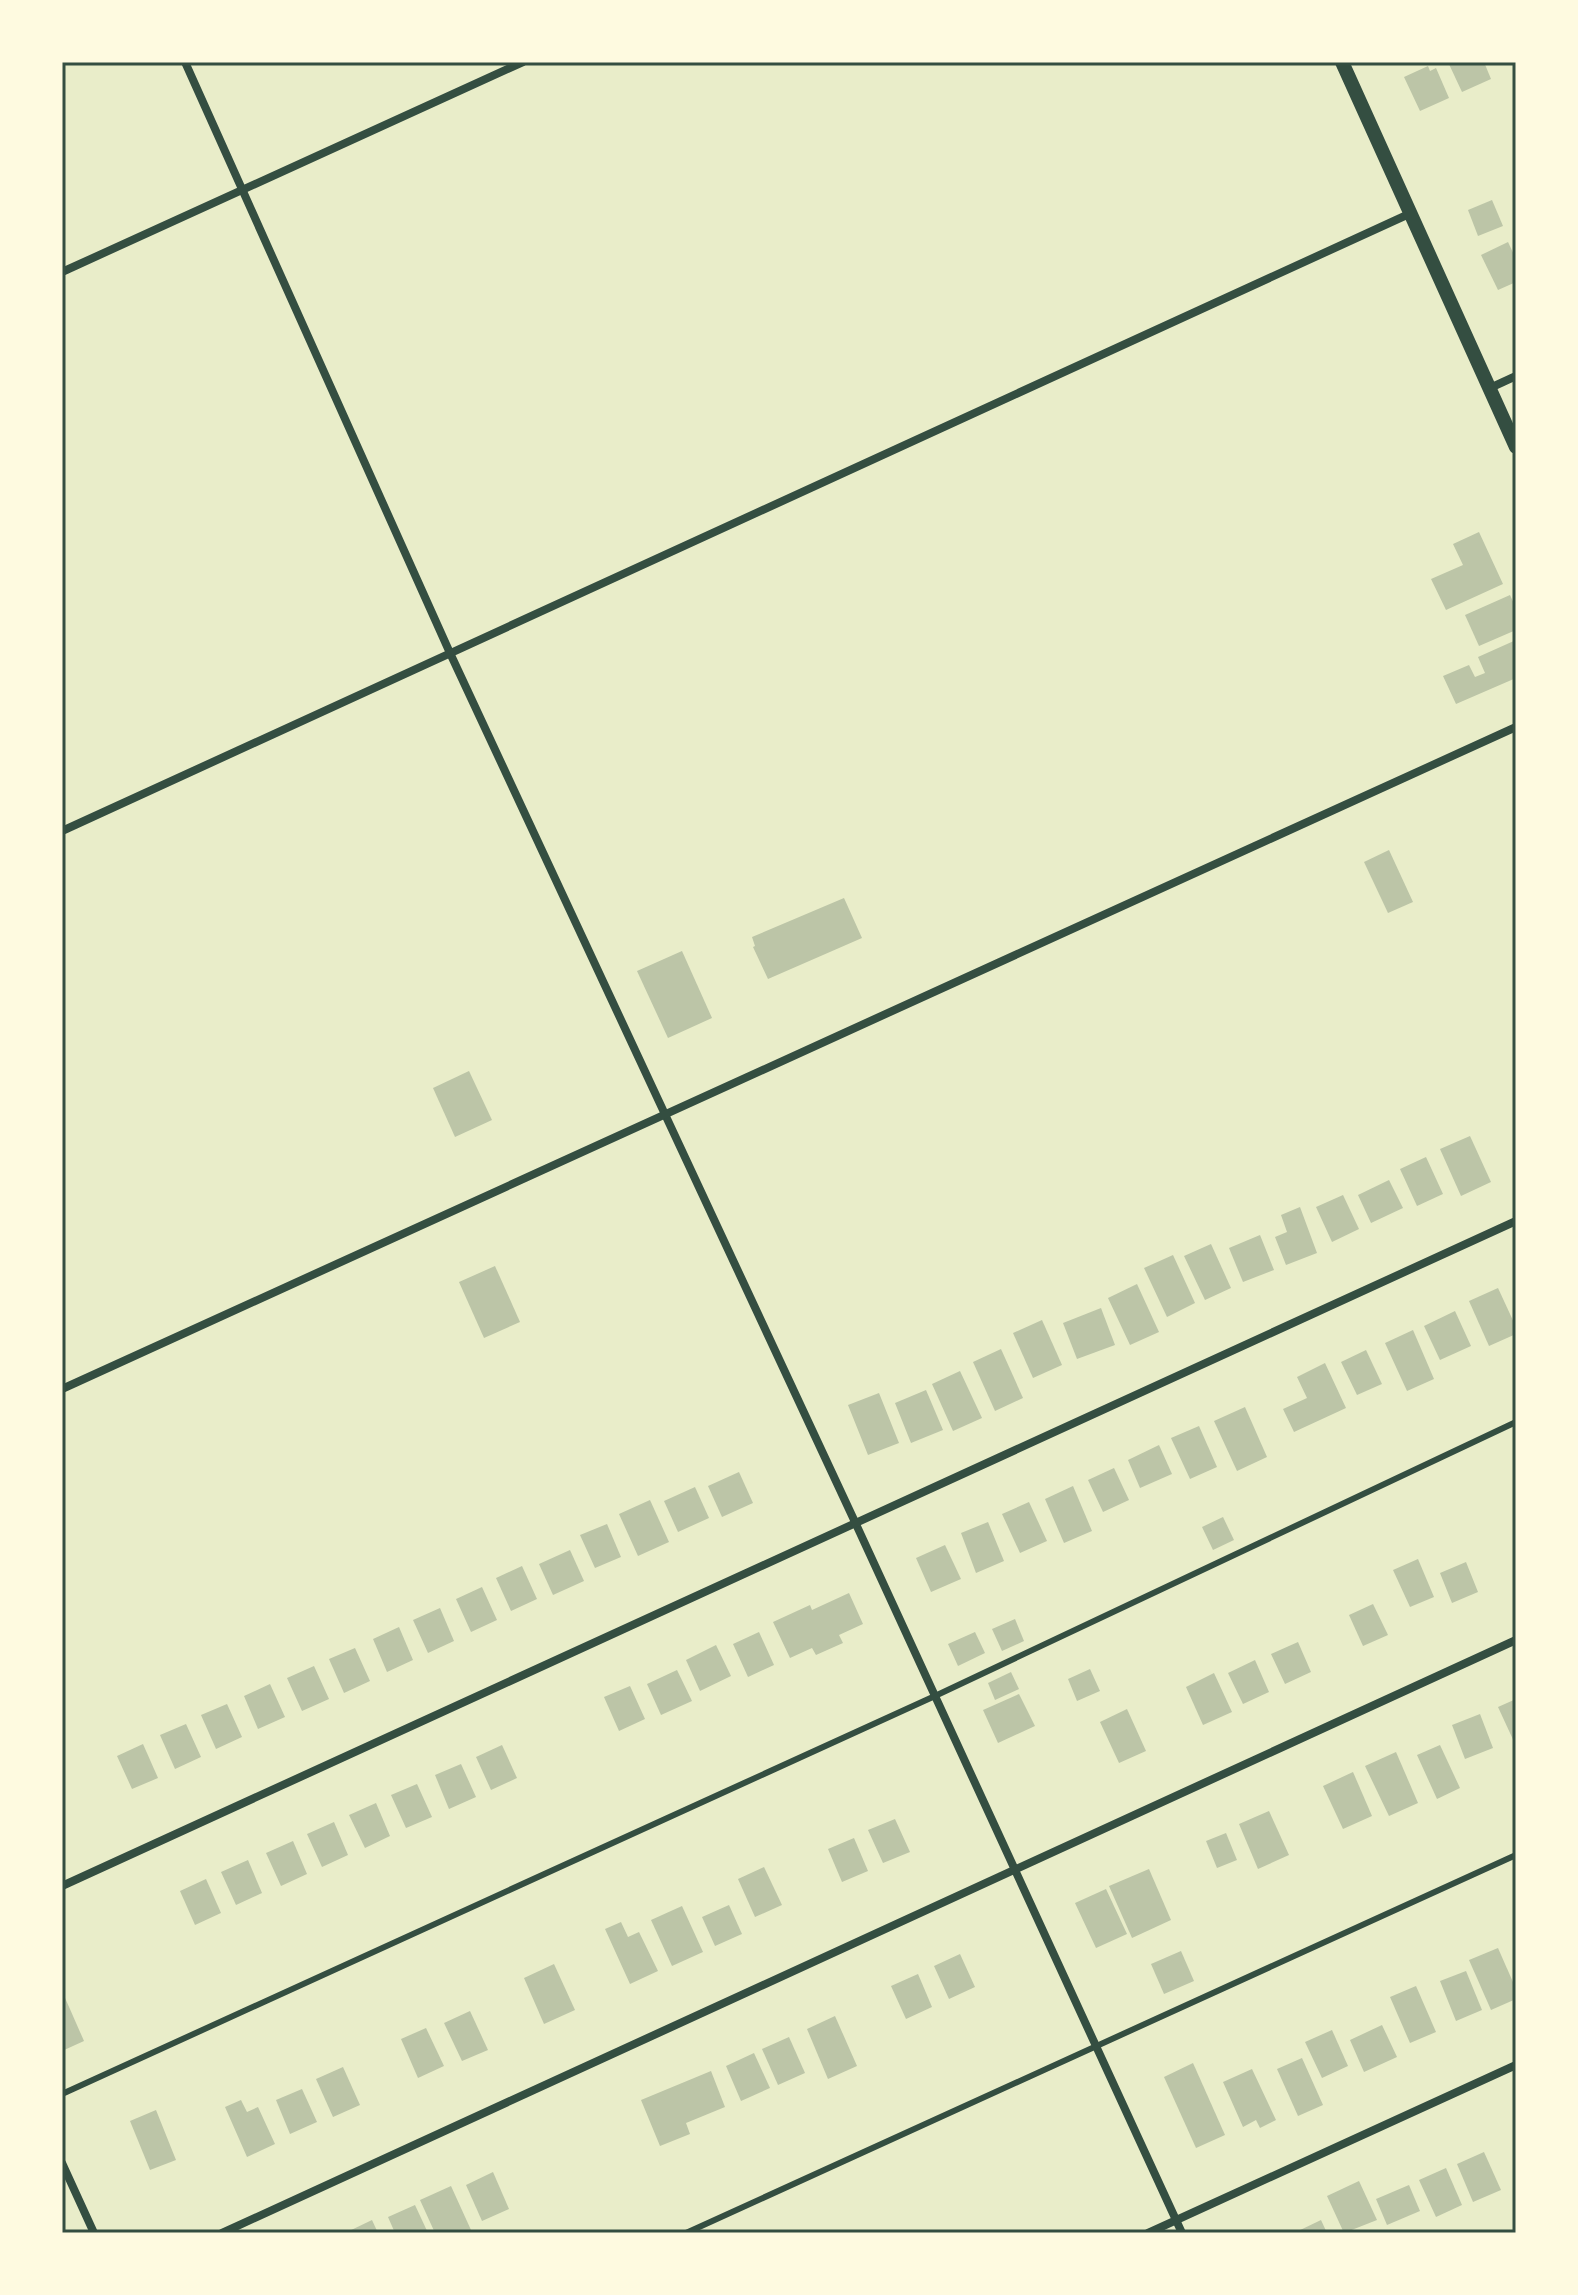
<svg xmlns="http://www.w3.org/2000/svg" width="1578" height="2295" viewBox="0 0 1578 2295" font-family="Inter,sans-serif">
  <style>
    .building { fill: #bcc5a7 }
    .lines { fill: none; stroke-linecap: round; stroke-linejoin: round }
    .service { stroke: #344e41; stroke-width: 6 }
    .minor { stroke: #344e41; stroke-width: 8 }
    .tertiary { stroke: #344e41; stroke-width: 14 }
    .neatline { fill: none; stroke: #344e41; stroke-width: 3 }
  </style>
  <rect width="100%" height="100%" fill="#e9edc9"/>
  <g class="building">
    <polygon points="1448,62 1484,62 1491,79 1462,92"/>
    <polygon points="1428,66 1430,71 1436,68 1449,98 1420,111 1404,77"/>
    <polygon points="1492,200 1503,226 1478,236 1468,210"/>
    <polygon points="1508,242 1516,259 1516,282 1498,290 1481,255"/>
    <polygon points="1479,532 1503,584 1446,610 1431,579 1463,565 1453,544"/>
    <polygon points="1510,595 1516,608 1516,630 1479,646 1465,615"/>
    <polygon points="1516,640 1516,678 1456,704 1443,676 1469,665 1475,677 1485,673 1478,657"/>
    <polygon points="1389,850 1413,902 1388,913 1364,862"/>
    <polygon points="844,898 862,938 768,979 753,947 755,946 752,937"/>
    <polygon points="682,951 712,1018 668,1038 637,971"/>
    <polygon points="469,1071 492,1120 455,1137 433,1088"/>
    <polygon points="1470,1136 1491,1182 1461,1196 1440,1149"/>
    <polygon points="1426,1157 1443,1194 1417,1206 1400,1169"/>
    <polygon points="1389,1180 1403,1208 1371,1223 1358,1195"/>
    <polygon points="1343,1195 1359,1229 1332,1242 1316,1207"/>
    <polygon points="1300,1207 1317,1253 1286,1265 1275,1237 1287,1232 1281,1215"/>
    <polygon points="1260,1235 1274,1270 1243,1282 1229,1248"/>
    <polygon points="1211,1244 1231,1288 1205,1300 1184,1256"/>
    <polygon points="1173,1255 1195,1303 1167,1317 1144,1268"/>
    <polygon points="495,1266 520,1322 484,1338 459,1282"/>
    <polygon points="1137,1284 1159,1332 1130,1345 1108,1298"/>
    <polygon points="1498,1288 1516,1327 1516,1334 1489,1346 1469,1301"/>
    <polygon points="1101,1308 1115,1345 1077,1359 1063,1323"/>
    <polygon points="1455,1311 1471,1346 1440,1360 1424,1326"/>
    <polygon points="1042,1320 1062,1365 1033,1378 1013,1333"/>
    <polygon points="1413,1330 1434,1379 1407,1391 1385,1343"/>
    <polygon points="1001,1349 1023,1398 995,1411 973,1362"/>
    <polygon points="1366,1350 1382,1384 1357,1395 1341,1362"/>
    <polygon points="1325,1363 1346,1408 1294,1432 1283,1409 1307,1398 1297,1377"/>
    <polygon points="960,1371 982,1418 953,1431 932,1384"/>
    <polygon points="926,1390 943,1430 911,1443 895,1403"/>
    <polygon points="879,1393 899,1443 868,1455 848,1405"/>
    <polygon points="1245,1407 1267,1457 1237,1471 1214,1421"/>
    <polygon points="1199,1426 1217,1467 1190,1479 1171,1438"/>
    <polygon points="1159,1445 1172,1474 1140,1488 1128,1460"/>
    <polygon points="1114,1468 1129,1500 1103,1512 1088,1480"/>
    <polygon points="739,1472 753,1503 722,1517 708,1486"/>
    <polygon points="1073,1486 1092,1531 1064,1543 1045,1499"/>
    <polygon points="695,1487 709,1518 678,1532 664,1501"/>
    <polygon points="650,1500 669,1542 638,1556 619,1514"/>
    <polygon points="1029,1502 1047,1541 1020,1553 1002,1514"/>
    <polygon points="1223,1517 1234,1540 1213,1550 1202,1527"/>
    <polygon points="988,1522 1004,1561 976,1573 961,1533"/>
    <polygon points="607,1524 621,1557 595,1568 580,1535"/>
    <polygon points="945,1545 961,1579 931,1592 916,1558"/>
    <polygon points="570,1550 584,1581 553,1595 539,1564"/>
    <polygon points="1418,1559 1434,1597 1410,1607 1393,1570"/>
    <polygon points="1466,1562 1478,1592 1452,1603 1440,1573"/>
    <polygon points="522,1566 537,1599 511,1611 496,1578"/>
    <polygon points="482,1587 497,1620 471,1632 456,1599"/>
    <polygon points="849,1593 863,1624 839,1635 843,1643 816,1655 812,1648 790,1658 773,1622 810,1605 812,1610"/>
    <polygon points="1373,1604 1388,1635 1363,1646 1349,1615"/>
    <polygon points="440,1608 454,1641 428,1653 413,1620"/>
    <polygon points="1015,1619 1024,1641 1002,1651 992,1629"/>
    <polygon points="399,1627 413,1660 387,1672 373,1639"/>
    <polygon points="759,1632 774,1665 748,1677 733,1644"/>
    <polygon points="975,1632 985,1653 958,1666 948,1644"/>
    <polygon points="1298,1642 1311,1672 1285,1684 1271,1654"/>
    <polygon points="716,1645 731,1676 700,1691 686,1660"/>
    <polygon points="355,1648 370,1681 344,1693 329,1659"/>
    <polygon points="1255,1660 1269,1692 1243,1704 1228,1673"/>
    <polygon points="314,1666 329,1699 302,1711 287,1678"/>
    <polygon points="1090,1669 1100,1691 1077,1701 1068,1679"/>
    <polygon points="677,1670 692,1701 661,1715 647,1684"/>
    <polygon points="1011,1672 1019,1689 995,1700 988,1683"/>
    <polygon points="1214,1673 1232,1712 1203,1725 1186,1687"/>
    <polygon points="270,1684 285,1717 258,1729 244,1696"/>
    <polygon points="630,1686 645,1719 619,1731 604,1697"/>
    <polygon points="1019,1694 1035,1726 998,1743 983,1710"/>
    <polygon points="1516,1699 1516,1746 1498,1707"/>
    <polygon points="227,1704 242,1737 216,1749 201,1715"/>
    <polygon points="1127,1709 1146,1751 1119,1763 1100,1722"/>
    <polygon points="1480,1714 1493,1748 1465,1759 1452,1725"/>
    <polygon points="186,1724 201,1757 175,1769 160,1735"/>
    <polygon points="143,1744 158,1778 132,1789 117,1756"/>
    <polygon points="502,1745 517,1778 491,1790 476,1757"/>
    <polygon points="1440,1745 1460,1788 1437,1799 1417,1755"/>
    <polygon points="1396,1752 1418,1803 1389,1816 1365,1766"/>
    <polygon points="461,1764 476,1797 449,1809 435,1775"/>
    <polygon points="1353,1772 1372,1816 1343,1829 1323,1786"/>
    <polygon points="417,1784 432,1817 406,1828 391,1795"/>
    <polygon points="376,1803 390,1836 365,1848 349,1815"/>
    <polygon points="1269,1811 1289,1855 1258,1869 1239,1824"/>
    <polygon points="895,1819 910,1852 883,1863 868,1830"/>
    <polygon points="334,1822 348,1855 322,1867 307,1834"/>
    <polygon points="1226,1833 1237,1860 1217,1868 1206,1841"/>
    <polygon points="854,1838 868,1871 842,1882 828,1849"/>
    <polygon points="293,1841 307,1874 281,1886 266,1853"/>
    <polygon points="248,1860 262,1893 236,1905 221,1872"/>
    <polygon points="764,1867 782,1905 755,1917 738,1879"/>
    <polygon points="1149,1869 1171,1920 1132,1938 1109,1886"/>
    <polygon points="206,1879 221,1913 195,1925 180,1891"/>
    <polygon points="1106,1889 1127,1934 1096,1948 1075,1903"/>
    <polygon points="729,1905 742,1934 715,1946 702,1917"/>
    <polygon points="682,1906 703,1952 672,1966 651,1920"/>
    <polygon points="621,1922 628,1937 639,1932 658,1971 630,1984 605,1929"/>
    <polygon points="1498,1948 1516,1989 1516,1999 1491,2010 1469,1960"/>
    <polygon points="1181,1951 1194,1981 1164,1994 1151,1964"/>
    <polygon points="960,1954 975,1987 949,1999 934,1966"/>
    <polygon points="554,1964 575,2010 544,2024 524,1978"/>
    <polygon points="1466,1971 1482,2010 1456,2021 1440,1981"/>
    <polygon points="918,1974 932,2007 906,2019 891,1986"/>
    <polygon points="1416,1986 1436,2032 1410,2043 1390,1997"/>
    <polygon points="62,1991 84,2041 62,2051"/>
    <polygon points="470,2011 488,2050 462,2061 444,2023"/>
    <polygon points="835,2016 857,2066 828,2079 807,2029"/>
    <polygon points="1382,2025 1397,2057 1364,2072 1350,2040"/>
    <polygon points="426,2028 444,2066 418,2078 401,2039"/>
    <polygon points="1332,2030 1348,2066 1322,2078 1305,2042"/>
    <polygon points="789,2037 805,2073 778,2085 762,2049"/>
    <polygon points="754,2053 770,2088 741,2101 726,2066"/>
    <polygon points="1302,2058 1323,2105 1298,2116 1277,2069"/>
    <polygon points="1193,2063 1225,2135 1196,2148 1164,2077"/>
    <polygon points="343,2067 360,2105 333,2117 316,2079"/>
    <polygon points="1252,2069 1276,2120 1260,2128 1256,2120 1243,2127 1223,2082"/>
    <polygon points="711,2071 725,2107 686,2123 690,2134 660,2146 641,2100"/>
    <polygon points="302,2089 317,2122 290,2134 276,2100"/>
    <polygon points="241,2100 247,2112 258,2107 275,2144 247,2157 225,2107"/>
    <polygon points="156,2110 176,2160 150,2170 130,2121"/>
    <polygon points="1484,2152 1501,2190 1473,2202 1457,2164"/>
    <polygon points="1446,2168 1462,2205 1436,2217 1419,2180"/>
    <polygon points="493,2172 509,2209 482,2221 466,2185"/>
    <polygon points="1359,2181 1377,2220 1344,2233 1327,2196"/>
    <polygon points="1409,2185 1420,2211 1387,2225 1376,2199"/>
    <polygon points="451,2186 471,2230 465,2233 435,2233 420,2200"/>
    <polygon points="415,2205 428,2233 395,2233 388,2217"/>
    <polygon points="372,2220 378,2233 345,2233"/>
    <polygon points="1321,2220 1327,2233 1294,2233"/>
  </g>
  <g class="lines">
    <g class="service">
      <polyline points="62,2094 935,1696 1516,1422"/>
      <polyline points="686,2233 1516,1855"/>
    </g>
    <g class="minor">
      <polyline points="185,62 450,653 855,1522 1182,2233"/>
      <polyline points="62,272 523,62"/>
      <polyline points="1490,388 1516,376"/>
      <polyline points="62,831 1409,214"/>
      <polyline points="62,1389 1516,727"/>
      <polyline points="62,1886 1516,1221"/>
      <polyline points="62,2163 94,2233"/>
      <polyline points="222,2233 1516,1640"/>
      <polyline points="1148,2233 1516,2065"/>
    </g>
    <polyline class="tertiary" points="1342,62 1516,447"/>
  </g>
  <rect width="1578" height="2295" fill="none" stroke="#fefae0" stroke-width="128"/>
  <rect x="64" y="64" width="1450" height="2167" class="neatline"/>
</svg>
